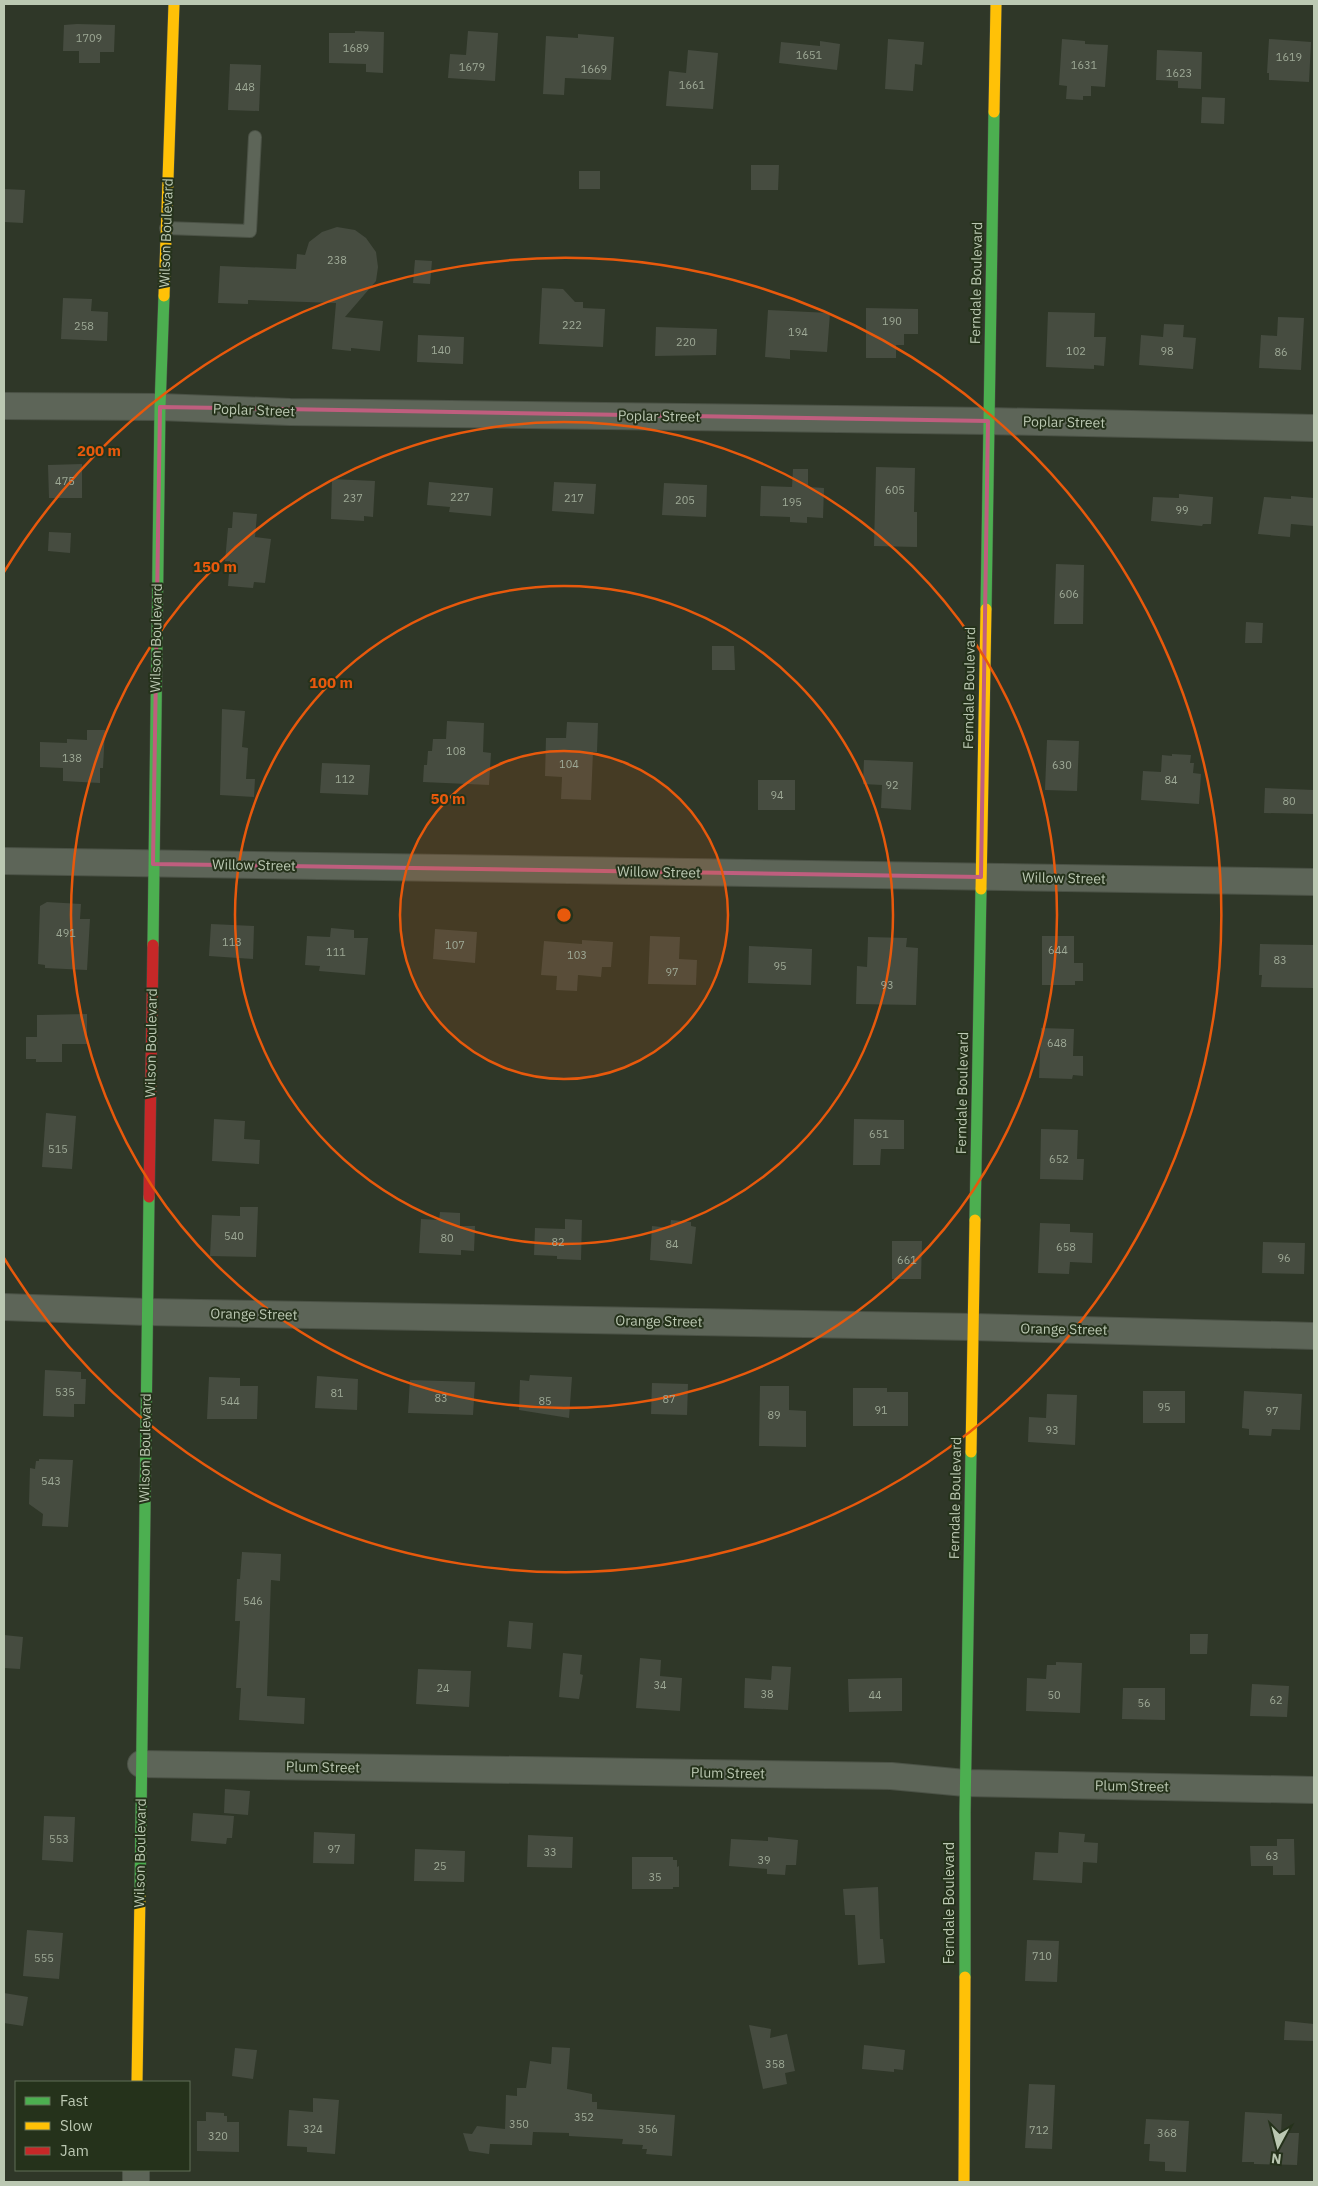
<svg xmlns="http://www.w3.org/2000/svg" width="1318" height="2186" viewBox="0 0 1318 2186" font-family="'IBM Plex Sans',sans-serif">
  <style>
    .building { fill: #464c40 }
    .lines { fill: none; stroke-linecap: round; stroke-linejoin: round }
    .lane-casing { stroke: #4b5246; stroke-width: 14 }
    .street-casing { stroke: #4b5246; stroke-width: 28 }
    .fast-casing { stroke: #4b5246; stroke-width: 12 }
    .slow-casing { stroke: #4b5246; stroke-width: 12 }
    .jam-casing { stroke: #4b5246; stroke-width: 12 }
    .lane { stroke: #5d6558; stroke-width: 12 }
    .street { stroke: #5d6558; stroke-width: 26 }
    .fast { stroke: #4caf50; stroke-width: 11 }
    .slow { stroke: #ffc107; stroke-width: 11 }
    .jam { stroke: #c62828; stroke-width: 11 }
    .marked { fill: none; stroke: #bf5e7e; stroke-width: 4; stroke-linejoin: round }
    .ring { fill: none; stroke: #e8590c; stroke-width: 2.5 }
    .labels { text-anchor: middle; dominant-baseline: central; stroke-width: 4; stroke-linejoin: round; paint-order: stroke }
    .number-label { font-size: 11px; fill: #9ea996 }
    .street-label { font-size: 14px; fill: #bbc8b2; stroke: #25321b }
    .centre { fill: #e8590c; stroke: #25321b; stroke-width: 2.5 }
    .ring-label { font-size: 15px; text-anchor: middle; font-weight: bold; fill: #e8590c; stroke: #25321b; stroke-width: 4; stroke-linejoin: round; paint-order: stroke }
  </style>
  <rect width="100%" height="100%" fill="#2f3728"/>
  <g class="building">
    <polygon points="77,24 115,25 114,52 100,52 100,63 79,63 79,51 63,51 64,25"/>
    <polygon points="355,31 384,32 383,73 366,72 366,64 329,63 329,33 355,33"/>
    <polygon points="468,31 498,33 495,81 448,78 450,54 466,55"/>
    <polygon points="578,34 614,37 611,80 565,78 564,95 543,94 546,36 578,38"/>
    <polygon points="888,39 924,42 922,65 915,64 913,91 885,89"/>
    <polygon points="1062,39 1085,41 1085,44 1108,45 1105,87 1091,86 1091,96 1083,96 1083,100 1066,99 1067,86 1059,85"/>
    <polygon points="1269,39 1311,42 1309,82 1269,80 1269,73 1267,73"/>
    <polygon points="820,41 840,44 837,70 779,63 781,42 820,46"/>
    <polygon points="688,50 718,53 713,109 666,106 669,71 686,73"/>
    <polygon points="1157,50 1202,52 1201,89 1178,88 1178,81 1156,80"/>
    <polygon points="230,64 261,65 259,111 228,110"/>
    <polygon points="1202,97 1225,98 1224,124 1201,123"/>
    <polygon points="751,165 779,165 778,190 751,190"/>
    <rect x="579" y="171" width="21" height="18"/>
    <polygon points="4,189 25,190 23,223 4,222"/>
    <polygon points="337,227 355,230 366,238 376,252 378,267 376,281 345,317 383,321 380,351 351,348 351,351 332,349 336,303 248,300 248,304 218,303 220,266 296,269 297,254 305,255 309,242 322,232"/>
    <polygon points="415,260 432,261 430,284 413,283"/>
    <polygon points="542,288 563,289 575,302 583,302 583,308 605,309 603,347 539,344"/>
    <polygon points="63,298 92,299 91,311 108,312 107,341 61,339"/>
    <polygon points="866,308 918,309 918,334 904,334 904,345 896,345 896,358 866,358"/>
    <polygon points="768,310 830,313 827,352 790,350 790,359 765,357"/>
    <polygon points="1048,312 1095,313 1094,337 1106,337 1104,366 1094,365 1094,369 1046,367"/>
    <polygon points="1278,317 1304,318 1301,370 1259,368 1261,335 1277,336"/>
    <polygon points="1164,324 1184,325 1183,337 1196,338 1193,369 1139,365 1141,335 1163,337"/>
    <polygon points="656,327 717,329 716,355 655,356"/>
    <polygon points="418,335 464,337 463,364 417,362"/>
    <polygon points="82,464 82,498 49,498 48,465"/>
    <polygon points="876,467 915,468 914,512 917,512 917,547 874,546"/>
    <polygon points="793,469 808,469 808,487 824,488 823,518 807,517 807,523 790,522 790,517 760,516 761,486 792,487"/>
    <polygon points="332,479 375,481 373,517 364,516 364,521 331,519"/>
    <polygon points="429,482 493,488 491,516 449,512 450,507 427,505"/>
    <polygon points="554,482 596,484 594,514 552,511"/>
    <polygon points="664,483 707,485 706,517 662,515"/>
    <polygon points="1179,494 1213,497 1211,524 1203,524 1202,526 1151,521 1153,497 1179,498"/>
    <polygon points="1291,496 1314,498 1314,526 1291,524 1290,537 1258,534 1264,497 1291,499"/>
    <polygon points="233,512 257,514 255,537 271,539 265,583 254,582 253,588 228,586 230,561 225,561 228,528 232,528"/>
    <polygon points="49,532 71,533 70,553 48,551"/>
    <polygon points="1056,564 1084,565 1083,624 1054,624"/>
    <polygon points="1246,622 1263,623 1262,643 1245,643"/>
    <polygon points="712,646 734,646 735,670 712,670"/>
    <polygon points="222,709 245,711 242,747 248,748 246,779 255,779 254,797 220,795"/>
    <polygon points="447,721 484,723 483,752 491,753 489,785 423,782 424,765 427,765 428,751 432,751 433,739 446,739"/>
    <polygon points="567,722 598,723 597,752 593,752 591,800 561,799 562,777 545,776 546,738 566,738"/>
    <polygon points="87,730 105,730 103,768 100,768 100,783 63,781 63,768 40,767 40,742 67,743 67,739 87,740"/>
    <polygon points="1047,740 1079,741 1077,791 1045,790"/>
    <polygon points="1172,754 1191,755 1190,763 1194,763 1193,773 1201,774 1199,804 1141,800 1143,771 1161,772 1162,755 1172,756"/>
    <polygon points="864,760 913,762 911,810 881,808 882,785 863,784"/>
    <polygon points="322,763 370,765 368,795 320,793"/>
    <rect x="758" y="780" width="37" height="30"/>
    <polygon points="1265,788 1314,790 1314,814 1264,813"/>
    <polygon points="47,902 81,904 80,919 90,919 87,970 45,968 45,965 38,964 40,906"/>
    <polygon points="211,924 254,926 253,959 209,956"/>
    <polygon points="331,928 354,930 354,938 368,938 365,975 319,971 320,966 305,965 307,936 330,937"/>
    <polygon points="435,929 477,932 475,963 433,959"/>
    <polygon points="650,936 680,937 679,959 697,960 696,985 648,984"/>
    <polygon points="1042,936 1074,936 1074,963 1083,963 1083,981 1075,981 1075,985 1042,985"/>
    <polygon points="868,937 907,938 906,947 918,948 916,1005 856,1004 857,966 867,967"/>
    <polygon points="582,940 613,942 611,967 602,967 601,977 578,975 577,991 556,990 557,976 541,975 544,941 582,944"/>
    <polygon points="1260,944 1314,945 1314,988 1261,987 1262,975 1259,975"/>
    <polygon points="749,946 812,949 811,985 748,983"/>
    <polygon points="87,1014 87,1044 62,1044 62,1062 36,1062 36,1059 26,1059 26,1037 37,1037 37,1015"/>
    <polygon points="1041,1028 1074,1029 1073,1056 1083,1056 1083,1076 1073,1075 1072,1079 1039,1078"/>
    <polygon points="46,1113 76,1116 72,1169 42,1167"/>
    <polygon points="214,1119 245,1121 244,1139 260,1140 259,1164 212,1161"/>
    <polygon points="854,1119 904,1120 904,1149 881,1149 880,1165 853,1165"/>
    <polygon points="1041,1129 1078,1130 1077,1159 1084,1159 1083,1180 1040,1179"/>
    <polygon points="240,1207 258,1207 256,1257 210,1256 212,1215 240,1216"/>
    <polygon points="440,1212 460,1213 460,1226 475,1226 474,1251 461,1250 461,1255 419,1253 421,1219 439,1220"/>
    <polygon points="565,1219 582,1220 581,1260 557,1259 557,1256 534,1255 535,1228 565,1229"/>
    <polygon points="671,1220 691,1222 691,1226 696,1227 692,1264 650,1260 652,1226 670,1228"/>
    <polygon points="1040,1223 1070,1224 1070,1232 1093,1233 1092,1263 1070,1262 1069,1274 1038,1273"/>
    <polygon points="892,1241 922,1241 921,1279 892,1279"/>
    <polygon points="1263,1242 1305,1243 1304,1274 1262,1273"/>
    <polygon points="45,1370 81,1372 81,1379 86,1379 85,1404 74,1404 74,1417 43,1416"/>
    <polygon points="530,1375 572,1377 569,1418 519,1410 520,1380 529,1381"/>
    <polygon points="317,1376 358,1379 357,1410 315,1408"/>
    <polygon points="209,1377 240,1378 240,1386 258,1386 257,1419 207,1419"/>
    <polygon points="410,1380 475,1382 473,1415 408,1413"/>
    <polygon points="652,1383 688,1384 687,1415 651,1414"/>
    <polygon points="760,1386 789,1386 789,1410 806,1411 806,1447 759,1446"/>
    <polygon points="853,1388 887,1388 887,1392 908,1392 908,1426 853,1426"/>
    <rect x="1143" y="1391" width="42" height="32"/>
    <polygon points="1244,1391 1302,1394 1300,1430 1272,1429 1271,1436 1249,1435 1249,1429 1242,1428"/>
    <polygon points="1047,1394 1077,1395 1075,1445 1028,1442 1029,1417 1046,1418"/>
    <polygon points="39,1459 73,1460 68,1527 42,1526 43,1514 29,1504 30,1468 35,1469 36,1461 39,1461"/>
    <polygon points="242,1552 281,1554 280,1581 271,1580 267,1696 305,1698 304,1724 239,1720 241,1688 236,1688 240,1621 235,1621 237,1579 240,1579"/>
    <polygon points="509,1621 533,1623 531,1649 507,1647"/>
    <polygon points="1190,1634 1208,1634 1207,1654 1190,1654"/>
    <polygon points="4,1635 23,1637 20,1669 4,1668"/>
    <polygon points="563,1653 582,1655 580,1674 583,1675 579,1699 559,1697"/>
    <polygon points="640,1658 661,1660 660,1676 682,1678 680,1711 636,1708"/>
    <polygon points="1056,1662 1082,1663 1080,1713 1026,1711 1027,1678 1046,1679 1047,1665 1056,1665"/>
    <polygon points="772,1666 791,1667 788,1710 744,1708 745,1678 771,1680"/>
    <polygon points="418,1669 471,1671 469,1707 416,1704"/>
    <polygon points="902,1678 902,1711 849,1712 848,1679"/>
    <polygon points="1252,1684 1289,1686 1287,1717 1250,1716"/>
    <polygon points="1123,1688 1165,1688 1165,1720 1122,1719"/>
    <polygon points="225,1789 250,1791 248,1815 224,1813"/>
    <polygon points="193,1813 234,1816 232,1838 227,1838 226,1844 191,1841"/>
    <polygon points="44,1816 75,1817 73,1862 42,1860"/>
    <polygon points="314,1832 355,1834 354,1864 313,1863"/>
    <polygon points="1059,1832 1085,1834 1084,1842 1098,1843 1097,1863 1083,1862 1082,1883 1033,1880 1035,1852 1058,1853"/>
    <polygon points="528,1835 573,1837 572,1868 527,1867"/>
    <polygon points="768,1837 798,1840 796,1865 786,1865 785,1875 767,1874 767,1869 729,1866 731,1839 768,1841"/>
    <polygon points="1277,1839 1294,1839 1295,1875 1273,1875 1273,1866 1251,1866 1250,1846 1277,1846"/>
    <polygon points="415,1849 465,1851 464,1882 414,1881"/>
    <polygon points="632,1857 673,1857 673,1860 677,1860 677,1867 679,1866 679,1887 673,1887 673,1889 632,1889"/>
    <polygon points="878,1887 880,1939 883,1939 885,1963 858,1965 855,1915 845,1915 843,1889"/>
    <polygon points="27,1930 63,1933 59,1979 23,1976"/>
    <polygon points="1027,1940 1059,1941 1057,1982 1025,1981"/>
    <polygon points="4,1993 28,1997 23,2026 4,2023"/>
    <polygon points="1285,2021 1314,2024 1314,2041 1284,2040"/>
    <polygon points="749,2025 771,2029 770,2038 787,2034 795,2071 785,2073 787,2084 763,2089"/>
    <polygon points="864,2045 905,2050 903,2070 894,2069 894,2072 862,2069"/>
    <polygon points="552,2047 570,2048 567,2089 592,2094 592,2102 597,2102 597,2109 675,2115 672,2156 646,2154 647,2149 642,2149 643,2145 622,2144 623,2139 569,2136 569,2133 533,2132 532,2145 490,2144 489,2154 469,2151 463,2133 472,2134 477,2126 505,2129 506,2095 517,2096 517,2088 526,2088 530,2061 551,2064"/>
    <polygon points="235,2048 257,2050 253,2079 232,2076"/>
    <polygon points="1029,2084 1055,2085 1052,2149 1025,2148"/>
    <polygon points="313,2098 339,2100 335,2154 307,2152 307,2147 287,2146 289,2110 313,2112"/>
    <polygon points="206,2112 224,2113 224,2116 227,2116 227,2122 239,2122 239,2152 197,2151 197,2121 206,2121"/>
    <polygon points="1245,2112 1282,2114 1281,2133 1299,2133 1297,2165 1254,2164 1254,2162 1242,2162"/>
    <polygon points="1146,2119 1189,2121 1186,2172 1165,2171 1165,2162 1149,2161 1150,2144 1144,2144"/>
  </g>
  <g class="lines">
    <g class="lane-casing">
      <polyline id="lane" points="166,228 250,231 255,137"/>
    </g>
    <g class="street-casing">
      <g id="street">
        <polyline points="4,406 160,407 290,412 988,421 1314,428"/>
        <polyline points="4,861 1314,882"/>
        <polyline points="4,1307 147,1312 973,1327 1314,1336"/>
        <polyline points="141,1764 891,1776 965,1783 1314,1790"/>
        <polyline points="136,2182 136,2170"/>
      </g>
    </g>
    <g class="fast-casing">
      <g id="fast">
        <polyline points="986,609 994,112"/>
        <polyline points="153,945 160,407 164,296"/>
        <polyline points="975,1220 981,889"/>
        <polyline points="140,1894 149,1197"/>
        <polyline points="965,1977 965,1813 971,1452"/>
      </g>
    </g>
    <g class="slow-casing">
      <g id="slow">
        <polyline points="994,112 996,4"/>
        <polyline points="164,296 174,4"/>
        <polyline points="981,889 986,609"/>
        <polyline points="971,1452 975,1220"/>
        <polyline points="137,2082 140,1894"/>
        <polyline points="964,2182 965,1977"/>
      </g>
    </g>
    <g class="jam-casing">
      <polyline id="jam" points="149,1197 153,945"/>
    </g>
    <use href="#lane" class="lane"/>
    <use href="#street" class="street"/>
    <use href="#fast" class="fast"/>
    <use href="#slow" class="slow"/>
    <use href="#jam" class="jam"/>
  </g>
  <path class="marked" d="M160 407 988 421 981 877 153 864Z"/>
  <circle cx="564" cy="915" r="164" fill="#e8590c" fill-opacity=".12"/>
  <g class="ring">
    <circle cx="564" cy="915" r="164"/>
    <circle cx="564" cy="915" r="329"/>
    <circle cx="564" cy="915" r="493"/>
    <path d="M4 572A657 657 0 1 1 4 1258"/>
  </g>
  <g class="labels">
    <g class="number-label">
      <text x="89" y="38">1709</text>
      <text x="356" y="48">1689</text>
      <text x="809" y="55">1651</text>
      <text x="1289" y="57">1619</text>
      <text x="1084" y="65">1631</text>
      <text x="472" y="67">1679</text>
      <text x="594" y="69">1669</text>
      <text x="1179" y="73">1623</text>
      <text x="692" y="85">1661</text>
      <text x="245" y="87">448</text>
      <text x="337" y="260">238</text>
      <text x="892" y="321">190</text>
      <text x="572" y="325">222</text>
      <text x="84" y="326">258</text>
      <text x="798" y="332">194</text>
      <text x="686" y="342">220</text>
      <text x="441" y="350">140</text>
      <text x="1076" y="351">102</text>
      <text x="1167" y="351">98</text>
      <text x="1281" y="352">86</text>
      <text x="65" y="481">475</text>
      <text x="895" y="490">605</text>
      <text x="460" y="497">227</text>
      <text x="353" y="498">237</text>
      <text x="574" y="498">217</text>
      <text x="685" y="500">205</text>
      <text x="792" y="502">195</text>
      <text x="1182" y="510">99</text>
      <text x="1069" y="594">606</text>
      <text x="456" y="751">108</text>
      <text x="72" y="758">138</text>
      <text x="569" y="764">104</text>
      <text x="1062" y="765">630</text>
      <text x="345" y="779">112</text>
      <text x="1171" y="780">84</text>
      <text x="892" y="785">92</text>
      <text x="777" y="795">94</text>
      <text x="1289" y="801">80</text>
      <text x="66" y="933">491</text>
      <text x="232" y="942">113</text>
      <text x="455" y="945">107</text>
      <text x="1058" y="950">644</text>
      <text x="336" y="952">111</text>
      <text x="577" y="955">103</text>
      <text x="1280" y="960">83</text>
      <text x="780" y="966">95</text>
      <text x="672" y="972">97</text>
      <text x="887" y="985">93</text>
      <text x="1057" y="1043">648</text>
      <text x="879" y="1134">651</text>
      <text x="58" y="1149">515</text>
      <text x="1059" y="1159">652</text>
      <text x="234" y="1236">540</text>
      <text x="447" y="1238">80</text>
      <text x="558" y="1242">82</text>
      <text x="672" y="1244">84</text>
      <text x="1066" y="1247">658</text>
      <text x="1284" y="1258">96</text>
      <text x="907" y="1260">661</text>
      <text x="65" y="1392">535</text>
      <text x="337" y="1393">81</text>
      <text x="441" y="1398">83</text>
      <text x="669" y="1399">87</text>
      <text x="230" y="1401">544</text>
      <text x="545" y="1401">85</text>
      <text x="1164" y="1407">95</text>
      <text x="881" y="1410">91</text>
      <text x="1272" y="1411">97</text>
      <text x="774" y="1415">89</text>
      <text x="1052" y="1430">93</text>
      <text x="51" y="1481">543</text>
      <text x="253" y="1601">546</text>
      <text x="660" y="1685">34</text>
      <text x="443" y="1688">24</text>
      <text x="767" y="1694">38</text>
      <text x="875" y="1695">44</text>
      <text x="1054" y="1695">50</text>
      <text x="1276" y="1700">62</text>
      <text x="1144" y="1703">56</text>
      <text x="59" y="1839">553</text>
      <text x="334" y="1849">97</text>
      <text x="550" y="1852">33</text>
      <text x="1272" y="1856">63</text>
      <text x="764" y="1860">39</text>
      <text x="440" y="1866">25</text>
      <text x="655" y="1877">35</text>
      <text x="1042" y="1956">710</text>
      <text x="44" y="1958">555</text>
      <text x="775" y="2064">358</text>
      <text x="584" y="2117">352</text>
      <text x="519" y="2124">350</text>
      <text x="313" y="2129">324</text>
      <text x="648" y="2129">356</text>
      <text x="1039" y="2130">712</text>
      <text x="1167" y="2133">368</text>
      <text x="218" y="2136">320</text>
    </g>
    <g class="street-label">
      <text transform="translate(166 233) rotate(-88)">Wilson Boulevard</text>
      <text transform="translate(976 283) rotate(-89)">Ferndale Boulevard</text>
      <text transform="translate(254 410) rotate(2)">Poplar Street</text>
      <text transform="translate(659 416) rotate(1)">Poplar Street</text>
      <text transform="translate(1064 422) rotate(1)">Poplar Street</text>
      <text transform="translate(156 638) rotate(-89)">Wilson Boulevard</text>
      <text transform="translate(969 688) rotate(-89)">Ferndale Boulevard</text>
      <text transform="translate(254 865) rotate(1)">Willow Street</text>
      <text transform="translate(659 872) rotate(1)">Willow Street</text>
      <text transform="translate(1064 878) rotate(1)">Willow Street</text>
      <text transform="translate(151 1043) rotate(-89)">Wilson Boulevard</text>
      <text transform="translate(962 1093) rotate(-89)">Ferndale Boulevard</text>
      <text transform="translate(254 1314) rotate(1)">Orange Street</text>
      <text transform="translate(659 1321) rotate(1)">Orange Street</text>
      <text transform="translate(1064 1329) rotate(1)">Orange Street</text>
      <text transform="translate(145 1448) rotate(-89)">Wilson Boulevard</text>
      <text transform="translate(955 1498) rotate(-89)">Ferndale Boulevard</text>
      <text transform="translate(323 1767) rotate(1)">Plum Street</text>
      <text transform="translate(728 1773) rotate(1)">Plum Street</text>
      <text transform="translate(1132 1786) rotate(1)">Plum Street</text>
      <text transform="translate(140 1853) rotate(-89)">Wilson Boulevard</text>
      <text transform="translate(949 1903) rotate(-90)">Ferndale Boulevard</text>
    </g>
  </g>
  <circle cx="564" cy="915" r="8" class="centre"/>
  <g class="ring-label">
    <text x="99" y="456">200 m</text>
    <text x="215" y="572">150 m</text>
    <text x="331" y="688">100 m</text>
    <text x="448" y="804">50 m</text>
  </g>
  <rect width="1318" height="2186" fill="none" stroke="#bbc8b2" stroke-width="10"/>
  <rect x="15" y="2081" width="175" height="90" fill="#25321b" stroke="#616e57"/>
  <rect x="25" y="2097" width="25" height="8" fill="#4caf50" stroke="#616e57"/>
  <text x="60" y="2106" font-size="15" fill="#bbc8b2">Fast</text>
  <rect x="25" y="2122" width="25" height="8" fill="#ffc107" stroke="#616e57"/>
  <text x="60" y="2131" font-size="15" fill="#bbc8b2">Slow</text>
  <rect x="25" y="2147" width="25" height="8" fill="#c62828" stroke="#616e57"/>
  <text x="60" y="2156" font-size="15" fill="#bbc8b2">Jam</text>
  <g transform="translate(1278 2146) rotate(187)" stroke="#25321b" stroke-width="4" paint-order="stroke">
  <path d="M0-4L9 19L0 12L-9 19Z" fill="#bbc8b2"/>
  <text y="-8" font-size="14" font-weight="bold" text-anchor="middle" fill="#bbc8b2">N</text>
  </g>
</svg>
